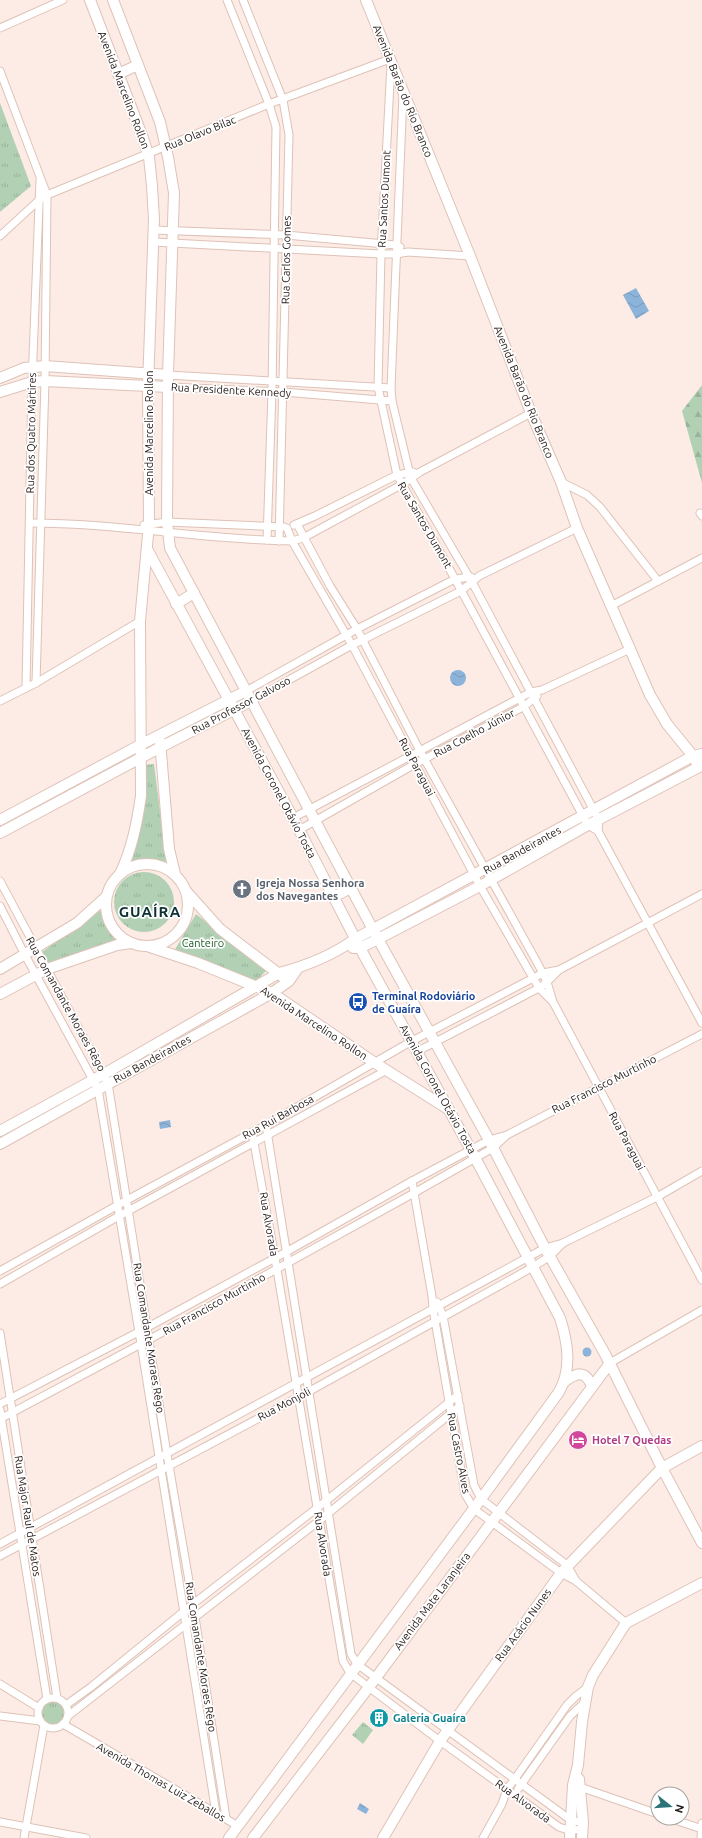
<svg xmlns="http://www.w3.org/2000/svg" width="702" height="1838" viewBox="0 0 702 1838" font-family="Ubuntu,sans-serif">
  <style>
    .grass { fill: url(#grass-tufts) }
    .forest { fill: url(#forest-firs) }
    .water { fill: url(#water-waves) }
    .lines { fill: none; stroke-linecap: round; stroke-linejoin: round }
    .street-casing { stroke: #dec2b7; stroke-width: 9 }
    .secondary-casing { stroke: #dec2b7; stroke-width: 12 }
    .street { stroke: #fff; stroke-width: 7 }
    .secondary { stroke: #fff; stroke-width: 10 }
    .labels { text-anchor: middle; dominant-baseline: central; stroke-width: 3.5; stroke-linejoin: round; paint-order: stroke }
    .street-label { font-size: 11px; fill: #241a17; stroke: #fff }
    .worship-label { font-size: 11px; font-weight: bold; fill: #5b616d; stroke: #fff; text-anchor: start }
    .park-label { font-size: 11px; fill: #1d5928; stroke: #fff }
    .transit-label { font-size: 11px; font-weight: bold; fill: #164399; stroke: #fff; text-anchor: start }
    .hotel-label { font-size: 11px; font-weight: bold; fill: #b23c85; stroke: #fff; text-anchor: start }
    .culture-label { font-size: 11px; font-weight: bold; fill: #0d838f; stroke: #fff; text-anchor: start }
    .district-label { font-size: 15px; font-weight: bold; letter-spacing: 1px; fill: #0d3033; stroke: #fff }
  </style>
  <defs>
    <pattern id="grass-tufts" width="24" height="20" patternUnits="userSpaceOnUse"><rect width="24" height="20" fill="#b2d1b4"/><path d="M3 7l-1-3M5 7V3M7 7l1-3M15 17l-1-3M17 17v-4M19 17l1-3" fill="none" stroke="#99b39a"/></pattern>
    <pattern id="forest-firs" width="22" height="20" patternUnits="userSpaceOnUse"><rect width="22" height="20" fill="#b2d1b4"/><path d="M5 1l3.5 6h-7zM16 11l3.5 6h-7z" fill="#99b39a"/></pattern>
    <pattern id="water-waves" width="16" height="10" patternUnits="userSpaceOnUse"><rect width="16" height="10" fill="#8cb3da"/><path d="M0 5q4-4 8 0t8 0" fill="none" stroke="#7999ba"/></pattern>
  </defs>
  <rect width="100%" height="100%" fill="#fdece5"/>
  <g class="grass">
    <polygon points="0,103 31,186 0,212"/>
    <polygon points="154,764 167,866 148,863 129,865 143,819 143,765"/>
    <circle cx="144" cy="902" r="30"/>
    <polygon points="101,910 118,939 49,965 42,952"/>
    <polygon points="196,914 267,970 253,984 174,951"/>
    <circle cx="53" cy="1712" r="12"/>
    <polygon points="363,1722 373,1730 363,1744 352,1735"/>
  </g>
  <polygon class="forest" points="702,385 702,483 682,411"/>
  <g class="water">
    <polygon points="636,288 649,311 636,319 623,295"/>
    <circle cx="458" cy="678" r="8"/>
    <polygon points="170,1120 171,1127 160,1129 159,1122"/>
    <circle cx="587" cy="1352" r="4.5"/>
    <polygon points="360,1803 369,1809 366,1814 357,1809"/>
  </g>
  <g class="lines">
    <g class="street-casing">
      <g id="street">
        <polyline points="227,0 269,104 276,127 272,391 267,540"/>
        <polyline points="243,0 283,100 289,135 279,541"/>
        <polyline points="0,28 63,0"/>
        <polyline points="391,64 381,254 378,387 397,475 455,579 583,816 588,825 598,831 702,1023"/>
        <polyline points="0,71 47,195 45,381 36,683"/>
        <polyline points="403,94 391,388 392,401 409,471 411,478 472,582 599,820 598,831"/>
        <polyline points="153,230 286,235 396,245 400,247"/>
        <polyline points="0,236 38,201 47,195 269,104 390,59"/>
        <polyline points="153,242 381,254 396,254 408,252 470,256"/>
        <polyline points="168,375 391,388"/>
        <polyline points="168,387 283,392 392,401"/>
        <polyline points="561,482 587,495 600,507 658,581"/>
        <polyline points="700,513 702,516"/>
        <path d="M30 523C118 523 204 540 292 541L303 538 401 485 420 472 531 413"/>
        <polyline points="297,524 330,586 357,629 420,751 539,966 547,982 553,1002 702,1280"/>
        <polyline points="144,525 167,522 284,527"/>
        <polyline points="294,525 315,516 397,475 413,472"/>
        <polyline points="287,528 292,541 352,645 480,886 539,988 551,1000"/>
        <polyline points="611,606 702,558"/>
        <polyline points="26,688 32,382 40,180"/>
        <polyline points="246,691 357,629 455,579 471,577"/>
        <polyline points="0,701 36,683 140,621"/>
        <polyline points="251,701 352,645 461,591 479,576 577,528"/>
        <polyline points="293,818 531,692 542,690 630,649"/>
        <polyline points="299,830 415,764 523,707 537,696"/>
        <polyline points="0,881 108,1083 167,1454 193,1604 226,1818"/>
        <polyline points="0,906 25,955 98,1089 141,1344 216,1813"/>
        <polyline points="418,1051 539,988 547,982 559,970 702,894"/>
        <polyline points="266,1125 351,1654 357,1664 572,1821 583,1822"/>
        <polyline points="252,1132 275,1258 343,1661 350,1673 440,1741 559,1827 565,1829 583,1830"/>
        <polyline points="412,1181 432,1296 433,1309 465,1494 474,1509 561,1573 576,1581 626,1623"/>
        <polyline points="0,1271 127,1200 266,1125 412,1041 543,973 559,970"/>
        <polyline points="0,1284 119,1216 387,1070"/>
        <polyline points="437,1302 443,1316 474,1485 481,1499 567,1565 576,1581"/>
        <polyline points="0,1333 57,1698"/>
        <polyline points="610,1363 702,1310"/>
        <polyline points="0,1404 148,1327 286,1252 412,1181 489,1140 507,1135 702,1034"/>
        <polyline points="0,1410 47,1699"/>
        <polyline points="0,1419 141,1344 414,1193 493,1148 505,1137"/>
        <polyline points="0,1544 545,1248 563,1243 657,1197 702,1171"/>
        <polyline points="0,1556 308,1392 533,1267 550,1256 563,1243"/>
        <polyline points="0,1684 39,1708"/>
        <circle cx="53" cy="1713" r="15"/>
        <polyline points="66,1705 91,1687 193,1604 317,1508 458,1395"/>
        <polyline points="0,1716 40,1721"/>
        <polyline points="68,1716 320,1520 460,1406"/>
        <polyline points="63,1724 238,1826"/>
        <polyline points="577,1786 658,1814"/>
        <polyline points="518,1789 570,1716 585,1702"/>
        <polyline points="669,1818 702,1829"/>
        <polyline points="0,1822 86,1838"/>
        <polyline points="24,1838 44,1725"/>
        <polyline points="483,1838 502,1804 507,1789 514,1780 567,1705 576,1696 588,1687"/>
        <polyline points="701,1838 702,1823"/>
      </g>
    </g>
    <g class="secondary-casing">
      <g id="secondary">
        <path d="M90 0 143 138 149 157 152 186 154 219 148 386 149 524 140 621 141 796C137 823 132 849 120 874"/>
        <polyline points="113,0 160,122 168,157 174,193 168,375 167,522 170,548 378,939 489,1140 545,1248 605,1354 662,1468 702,1543"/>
        <polyline points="366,0 470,256 531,413 561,482 577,528 630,649 650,695 667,724 693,756 699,767"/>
        <polyline points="118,74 138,65"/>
        <polyline points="0,378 24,368 45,366 168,375"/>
        <polyline points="0,392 32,382 45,381 168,387"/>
        <path d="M147 549 293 818 360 948 471 1150 560 1318C568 1343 572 1369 559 1392L481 1499 229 1838"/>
        <polyline points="176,604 194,593"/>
        <polyline points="160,741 169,849 175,874"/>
        <polyline points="0,820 140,745 246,691"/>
        <polyline points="0,833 161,747 251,701"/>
        <circle cx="147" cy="905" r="41"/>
        <polyline points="186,891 220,929 283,977"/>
        <polyline points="333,897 351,888"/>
        <polyline points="147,946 198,963 272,993 375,1063 448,1109"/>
        <polyline points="353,948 360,948 378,939 480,886 588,825 699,767 702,764"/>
        <polyline points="0,969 77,923 106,897"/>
        <polyline points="0,994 47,969 117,945 131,943"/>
        <path d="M0 1131 104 1074 279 973C306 966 333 955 355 939L693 756 702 754"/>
        <polyline points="0,1144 272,993 289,981 298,968"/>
        <path d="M564 1382C577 1372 586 1370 592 1387"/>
        <polyline points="579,1779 583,1822 582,1838"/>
        <polyline points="253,1838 369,1687 610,1363"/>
        <polyline points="383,1838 440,1741 561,1573 662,1468 702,1446"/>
        <polyline points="570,1838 573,1785 578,1765 582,1722 588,1687 593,1675 626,1623 702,1583"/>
      </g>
    </g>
    <use href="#street" class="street"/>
    <use href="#secondary" class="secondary"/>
  </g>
  <defs>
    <g id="church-disc" transform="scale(1)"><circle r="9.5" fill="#6b7280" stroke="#fff"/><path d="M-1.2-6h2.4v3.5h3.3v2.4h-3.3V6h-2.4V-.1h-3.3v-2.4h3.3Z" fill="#fff"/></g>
    <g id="bus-disc" transform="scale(1)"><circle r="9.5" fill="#1a4fb4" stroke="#fff"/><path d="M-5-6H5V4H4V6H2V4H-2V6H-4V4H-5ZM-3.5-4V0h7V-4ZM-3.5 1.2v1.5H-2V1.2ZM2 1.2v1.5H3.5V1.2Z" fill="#fff"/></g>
    <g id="hotel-disc" transform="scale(1)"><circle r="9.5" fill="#d1479c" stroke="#fff"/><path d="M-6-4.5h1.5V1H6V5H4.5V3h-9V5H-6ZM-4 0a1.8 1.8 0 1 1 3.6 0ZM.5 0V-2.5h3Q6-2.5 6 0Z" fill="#fff"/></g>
    <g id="building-disc" transform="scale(1)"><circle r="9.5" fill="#0f9aa8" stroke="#fff"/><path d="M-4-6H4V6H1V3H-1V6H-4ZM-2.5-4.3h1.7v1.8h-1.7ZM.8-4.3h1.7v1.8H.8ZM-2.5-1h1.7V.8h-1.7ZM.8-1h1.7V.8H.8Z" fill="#fff"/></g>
  </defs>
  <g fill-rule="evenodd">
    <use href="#church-disc" x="242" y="889"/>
    <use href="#bus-disc" x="358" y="1002"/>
    <use href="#hotel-disc" x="578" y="1440"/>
    <use href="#building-disc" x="379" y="1718"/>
  </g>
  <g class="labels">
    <g class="street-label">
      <text transform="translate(124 90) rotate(69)">Avenida Marcelino Rollon</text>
      <text transform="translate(403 91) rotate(68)">Avenida Barão do Rio Branco</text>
      <text transform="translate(200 133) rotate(-22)">Rua Olavo Bilac</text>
      <text transform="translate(384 199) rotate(-87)">Rua Santos Dumont</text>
      <text transform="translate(286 260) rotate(-89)">Rua Carlos Gomes</text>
      <text transform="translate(231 390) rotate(3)">Rua Presidente Kennedy</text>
      <text transform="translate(524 392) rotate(68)">Avenida Barão do Rio Branco</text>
      <text transform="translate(31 433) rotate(-89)">Rua dos Quatro Mártires</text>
      <text transform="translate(149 433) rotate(-90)">Avenida Marcelino Rollon</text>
      <text transform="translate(425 525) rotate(60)">Rua Santos Dumont</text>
      <text transform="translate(241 705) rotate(-28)">Rua Professor Galvoso</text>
      <text transform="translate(474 733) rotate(-28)">Rua Coelho Júnior</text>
      <text transform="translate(417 767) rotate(62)">Rua Paraguai</text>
      <text transform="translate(279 793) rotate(62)">Avenida Coronel Otávio Tosta</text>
      <text transform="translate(522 850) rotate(-29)">Rua Bandeirantes</text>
      <text transform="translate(66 1004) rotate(61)">Rua Comandante Moraes Rêgo</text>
      <text transform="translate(314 1023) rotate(33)">Avenida Marcelino Rollon</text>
      <text transform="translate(152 1059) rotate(-29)">Rua Bandeirantes</text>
      <text transform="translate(604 1084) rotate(-27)">Rua Francisco Murtinho</text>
      <text transform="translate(438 1089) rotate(61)">Avenida Coronel Otávio Tosta</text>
      <text transform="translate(278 1117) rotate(-29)">Rua Rui Barbosa</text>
      <text transform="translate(627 1141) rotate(62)">Rua Paraguai</text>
      <text transform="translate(269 1224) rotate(80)">Rua Alvorada</text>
      <text transform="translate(214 1304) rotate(-29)">Rua Francisco Murtinho</text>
      <text transform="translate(149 1338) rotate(81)">Rua Comandante Moraes Rêgo</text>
      <text transform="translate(284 1404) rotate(-28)">Rua Monjoli</text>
      <text transform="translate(459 1453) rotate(79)">Rua Castro Alves</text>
      <text transform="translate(28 1516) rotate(81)">Rua Major Raul de Matos</text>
      <text transform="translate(323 1544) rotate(81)">Rua Alvorada</text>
      <text transform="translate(432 1601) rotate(-53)">Avenida Mate Laranjeira</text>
      <text transform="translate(523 1625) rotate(-54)">Rua Acácio Nunes</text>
      <text transform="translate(201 1657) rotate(81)">Rua Comandante Moraes Rêgo</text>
      <text transform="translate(161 1782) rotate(30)">Avenida Thomas Luiz Zeballos</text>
      <text transform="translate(523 1801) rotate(36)">Rua Alvorada</text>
    </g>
    <g class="worship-label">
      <text x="256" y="883">Igreja Nossa Senhora<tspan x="256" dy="13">dos Navegantes</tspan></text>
    </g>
    <g class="park-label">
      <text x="203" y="943">Canteiro</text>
    </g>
    <g class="transit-label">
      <text x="372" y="996">Terminal Rodoviário<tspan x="372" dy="13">de Guaíra</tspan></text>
    </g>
    <g class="hotel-label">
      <text x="592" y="1440">Hotel 7 Quedas</text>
    </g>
    <g class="culture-label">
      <text x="393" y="1718">Galeria Guaíra</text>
    </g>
    <g class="district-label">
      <text x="150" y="911">GUAÍRA</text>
    </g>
  </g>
  <g transform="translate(670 1806) rotate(107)"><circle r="19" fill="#ffffff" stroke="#a7a3a2"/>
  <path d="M0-3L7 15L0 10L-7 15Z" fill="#2b757a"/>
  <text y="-6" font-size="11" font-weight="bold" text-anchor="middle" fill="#241a17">N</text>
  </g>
</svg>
